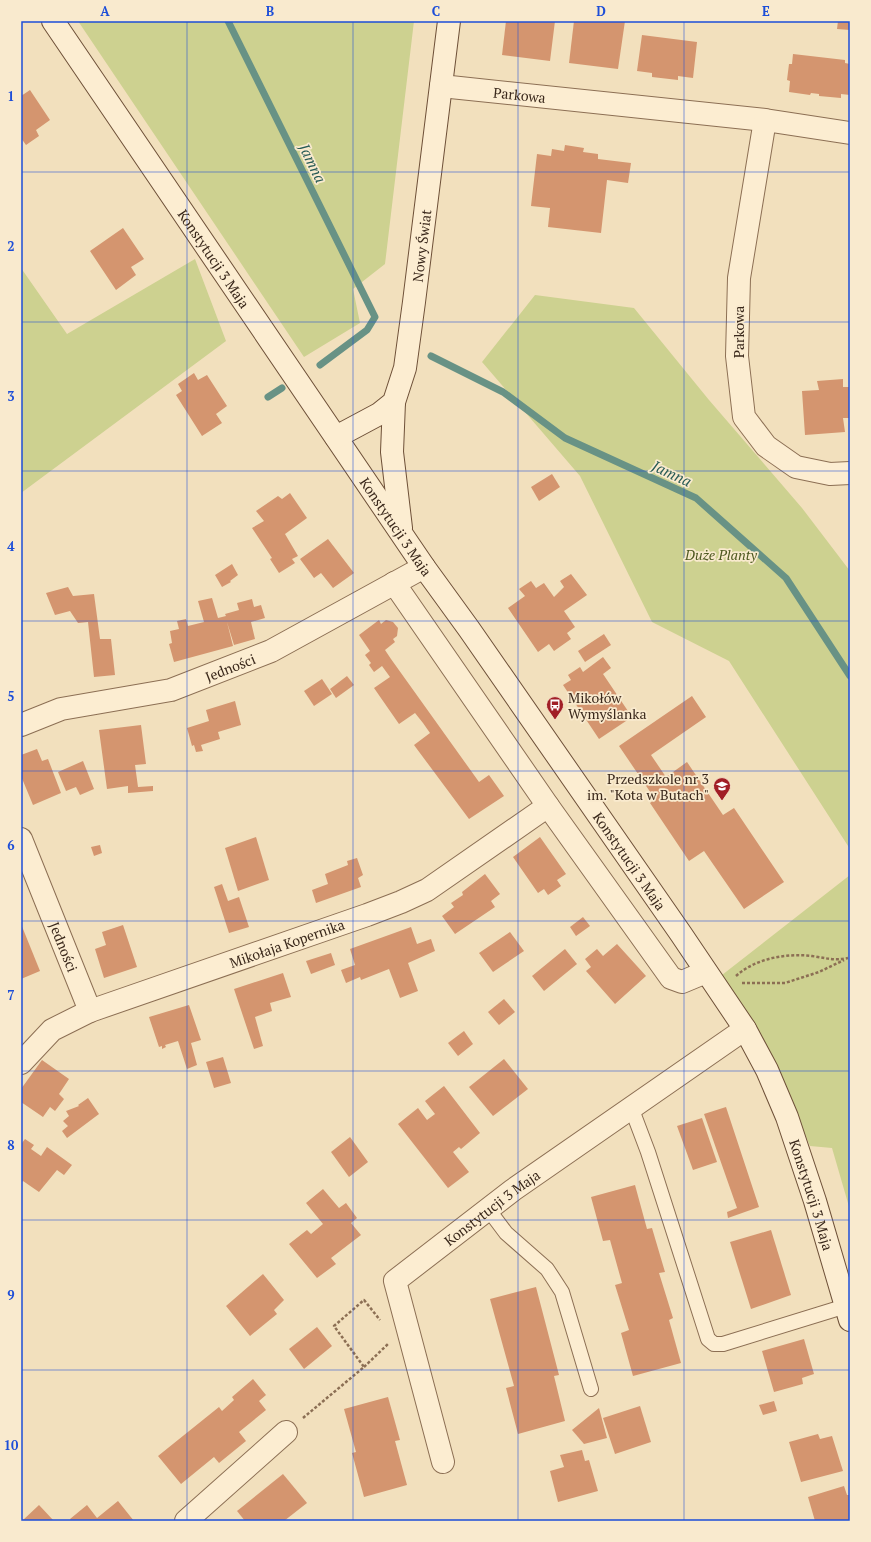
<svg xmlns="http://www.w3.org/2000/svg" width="871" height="1542" viewBox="0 0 871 1542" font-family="'PT Serif',serif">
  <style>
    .green { fill: #cdd190 }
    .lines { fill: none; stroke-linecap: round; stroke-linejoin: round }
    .stream { stroke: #689285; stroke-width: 7 }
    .building { fill: #d4956f }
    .lane-casing { stroke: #8c6f54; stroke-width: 16 }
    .street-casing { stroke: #8c6f54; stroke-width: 24 }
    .secondary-casing { stroke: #6e5038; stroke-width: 24 }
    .path { stroke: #8c6f54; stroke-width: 2.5; stroke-dasharray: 3 2; stroke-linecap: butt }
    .lane { stroke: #fcedd1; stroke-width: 14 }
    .street { stroke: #fcedd1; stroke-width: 22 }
    .secondary { stroke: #fcedd1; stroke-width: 22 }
    .grid { fill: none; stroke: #1d4ed8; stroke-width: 1; stroke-opacity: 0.55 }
    .labels { text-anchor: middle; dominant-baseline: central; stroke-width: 3.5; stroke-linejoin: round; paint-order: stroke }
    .street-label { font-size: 14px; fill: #3a281b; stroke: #f9eace }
    .park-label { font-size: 14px; font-style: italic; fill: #4d581f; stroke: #f9eace }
    .poi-label { font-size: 14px; fill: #3a281b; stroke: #f9eace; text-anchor: start }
    .water-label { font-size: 15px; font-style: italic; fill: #285b56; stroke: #f9eace }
    .neatline { fill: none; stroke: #1d4ed8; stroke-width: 1.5 }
    .grid-label { font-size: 13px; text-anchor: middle; font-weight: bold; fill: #1d4ed8 }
  </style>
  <rect width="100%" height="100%" fill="#f2e0bd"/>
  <g class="green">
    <polygon points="78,21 414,21 385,264 353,289 360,323 304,357"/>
    <polygon points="195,259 226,341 21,493 21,268 67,334"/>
    <polygon points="535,295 634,308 709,400 802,508 850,571 850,849 729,661 652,622 580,476 482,362"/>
    <polygon points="850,875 850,1210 832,1148 810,1146 764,1040 722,975"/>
  </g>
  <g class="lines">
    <g class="stream">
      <polyline points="228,21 375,317 367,330 320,365"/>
      <polyline points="431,356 503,392 565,438 696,498 786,578 850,676"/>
      <polyline points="268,397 282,388"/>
    </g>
  </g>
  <g class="building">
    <polygon points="506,21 555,21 550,61 502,55"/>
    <polygon points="574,21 625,21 618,69 569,63"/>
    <polygon points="838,21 850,21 850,30 837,29"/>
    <polygon points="642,35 697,42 693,78 678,76 678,80 652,77 652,73 637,71"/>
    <polygon points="793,54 845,60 845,63 850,64 850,95 841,94 841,98 819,96 819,94 811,93 810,95 789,92 790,81 787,80 789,64 792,64"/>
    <polygon points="30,90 50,120 36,130 39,136 26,145 21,138 21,96"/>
    <polygon points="565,145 584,148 583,152 598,154 598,159 631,163 628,183 607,180 601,233 548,227 550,208 531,206 537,154 551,156 552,149 564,151"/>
    <polygon points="123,228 144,259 131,267 136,275 116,290 90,251"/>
    <polygon points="194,373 198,380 207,375 227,406 216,414 222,423 202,436 176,395 182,391 178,384"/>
    <polygon points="843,379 843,387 850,387 850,418 843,418 845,432 805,435 802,391 819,390 817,381"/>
    <polygon points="552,474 560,487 539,501 531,487"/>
    <polygon points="290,493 307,518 285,534 298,556 292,559 295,563 279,573 270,559 272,558 252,528 264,521 256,511 278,496 282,499"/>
    <polygon points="328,539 354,573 333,588 321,573 314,578 300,559"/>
    <polygon points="232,564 238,575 230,581 231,582 222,587 215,575"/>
    <polygon points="571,574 587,595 564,611 575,627 567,633 571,639 554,651 549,644 538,652 508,608 525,596 519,589 531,581 536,588 544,583 554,597 564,587 560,581"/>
    <polygon points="68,587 73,596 94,594 100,639 111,639 115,675 94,677 88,622 78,623 70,611 55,615 46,593"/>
    <polygon points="212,598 218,618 226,616 225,614 239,610 237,603 252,599 254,607 261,605 265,618 251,622 255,639 234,645 227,622 233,646 174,662 169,644 172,643 170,631 179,629 177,621 186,619 188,626 204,622 198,601"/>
    <polygon points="379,620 381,624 386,620 393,622 398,628 397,636 393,639 395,642 385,650 391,659 479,782 489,775 504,796 469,819 414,745 430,733 423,723 415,713 399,724 374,688 390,677 382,666 374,672 369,665 371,663 365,655 370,651 359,635"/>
    <polygon points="604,634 611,645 585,662 578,651"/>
    <polygon points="603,657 611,668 603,674 632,717 599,739 563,685 571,680 568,675 580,667 583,672"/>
    <polygon points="347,676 354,685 336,698 330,689"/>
    <polygon points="322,679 332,694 314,706 304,691"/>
    <polygon points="692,696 706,717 651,755 666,777 687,762 723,815 734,808 784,882 744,909 704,851 689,861 650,803 655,799 619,746"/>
    <polygon points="235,701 241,725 218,732 220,739 201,745 203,751 196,752 194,745 192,746 187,728 209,721 206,710"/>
    <polygon points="141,725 146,764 135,765 138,787 153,786 153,791 128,793 128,786 107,789 99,730"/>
    <polygon points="37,749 42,761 48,759 61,793 33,805 21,776 21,755"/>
    <polygon points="83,761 94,789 80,795 76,787 66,791 58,772"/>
    <polygon points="256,837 269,880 238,891 225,848"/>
    <polygon points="540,837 566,874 557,880 561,886 548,895 544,889 538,893 513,857"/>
    <polygon points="100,845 102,853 94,856 91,847"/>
    <polygon points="357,858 363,875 358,878 361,887 316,903 312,890 328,884 325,874 348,865 347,861"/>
    <polygon points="485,874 500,894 491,901 495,907 455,934 442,916 454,907 451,903 463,895 462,892"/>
    <polygon points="222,884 228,901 239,897 249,927 229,933 214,887"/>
    <polygon points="583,917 590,926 576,936 570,927"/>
    <polygon points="21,924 40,971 21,979"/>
    <polygon points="123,925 137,967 104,978 95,949 106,945 102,932"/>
    <polygon points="411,927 417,944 431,939 435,951 408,963 418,991 400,998 389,969 361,980 360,977 346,983 341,970 355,965 350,949"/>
    <polygon points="510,932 524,951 493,972 479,953"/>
    <polygon points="617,944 646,976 615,1004 586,971 591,967 585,959 597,949 603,956"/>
    <polygon points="565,949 577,964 544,991 532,976"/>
    <polygon points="331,953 335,965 311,974 306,961"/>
    <polygon points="283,973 291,997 270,1003 272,1011 255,1017 263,1046 254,1049 234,989"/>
    <polygon points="504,999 515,1012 499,1025 488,1012"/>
    <polygon points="189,1005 201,1040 191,1043 197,1065 187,1069 178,1041 165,1045 166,1047 162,1049 162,1046 159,1047 149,1017"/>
    <polygon points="464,1031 473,1044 458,1056 448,1043"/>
    <polygon points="223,1057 231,1083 214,1088 206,1062"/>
    <polygon points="504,1059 528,1089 493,1116 469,1087"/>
    <polygon points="42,1060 69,1079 59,1094 64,1099 55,1111 50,1107 43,1117 21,1102 21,1089"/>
    <polygon points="444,1086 480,1133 461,1149 459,1147 453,1152 469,1172 448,1188 398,1124 418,1108 427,1120 435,1114 425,1101"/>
    <polygon points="88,1098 99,1114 67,1138 62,1131 68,1126 63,1121 69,1116 66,1111 79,1106 78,1105"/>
    <polygon points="726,1107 759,1207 728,1218 727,1212 737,1208 704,1114"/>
    <polygon points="702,1118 717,1162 693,1170 677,1126"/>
    <polygon points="350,1137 368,1162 349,1177 331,1152"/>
    <polygon points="25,1139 34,1145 31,1149 41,1156 47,1147 72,1165 64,1175 57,1170 39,1192 23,1181 21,1183 21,1142 22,1143"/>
    <polygon points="635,1185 647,1229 652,1228 665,1272 659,1273 673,1318 669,1320 681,1363 633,1376 621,1333 629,1330 615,1285 622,1283 610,1240 603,1241 591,1197"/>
    <polygon points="323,1189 339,1208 346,1203 357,1218 351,1223 361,1235 331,1258 336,1264 317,1278 289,1244 307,1230 311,1234 323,1224 306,1203"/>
    <polygon points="771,1230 791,1295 751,1309 730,1242"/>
    <polygon points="263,1274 284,1300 274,1310 277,1314 250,1336 226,1306"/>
    <polygon points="536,1287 559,1375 554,1376 565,1421 518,1434 506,1388 514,1386 490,1299"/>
    <polygon points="317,1327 332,1346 304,1369 289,1349"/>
    <polygon points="804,1339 814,1374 802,1378 803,1384 774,1392 762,1351"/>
    <polygon points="253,1379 266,1395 259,1401 266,1410 239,1432 246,1441 219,1463 214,1457 181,1484 158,1456 219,1407 222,1411 234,1400 232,1397"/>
    <polygon points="388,1397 400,1440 395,1441 407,1485 364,1497 352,1453 356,1452 344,1409"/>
    <polygon points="774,1401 777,1411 763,1415 759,1405"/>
    <polygon points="640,1406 651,1442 615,1454 603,1418"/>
    <polygon points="599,1408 607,1438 584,1444 572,1430"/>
    <polygon points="818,1434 820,1439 832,1436 843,1471 801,1482 789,1442"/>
    <polygon points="582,1450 585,1461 589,1460 598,1491 558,1502 550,1471 564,1467 560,1455"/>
    <polygon points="283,1474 307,1503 284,1521 245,1521 237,1511"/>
    <polygon points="844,1486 847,1495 850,1495 850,1521 815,1521 808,1497"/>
    <polygon points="118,1501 134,1521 71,1521 70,1519 87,1505 97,1518"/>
    <polygon points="39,1505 54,1521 22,1521"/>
  </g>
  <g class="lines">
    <g class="lane-casing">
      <g id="lane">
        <polyline points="631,1107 648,1152 708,1339 714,1344 723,1344 846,1306"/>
        <polyline points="488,1209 506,1233 547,1269 562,1292 591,1389"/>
      </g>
    </g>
    <g class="street-casing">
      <g id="street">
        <path id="s1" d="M441 86 765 120 850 133"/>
        <polyline points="765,120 739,278 737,356 744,417 766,446 796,467 830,474 850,473"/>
        <polyline points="394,583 548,806 671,978 682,982 706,972"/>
        <path id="s2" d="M21 725 61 709 171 690 271 651 424 567"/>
        <path id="s3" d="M21 839 90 1011"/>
        <path id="s4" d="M21 1063 52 1030 90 1011 367 915 401 902 427 890 548 806"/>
        <path id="s5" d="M443 1462 395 1281 513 1190 745 1029"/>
        <polyline points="186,1521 286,1432"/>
      </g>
    </g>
    <g class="secondary-casing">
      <g id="secondary">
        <path id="s6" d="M53 21 424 567 469 629 681 934 745 1029 767 1070 787 1117 815 1201 850 1320"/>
        <polyline points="394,402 392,452 401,528"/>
        <path id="s7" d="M336 437 379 414 394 402 405 368 414 302 449 21"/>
      </g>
    </g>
    <g class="path">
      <path d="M736 976C756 958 787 953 812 956 825 958 835 961 848 958"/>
      <polyline points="742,983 785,983 819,972 844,960"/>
      <polyline points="364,1367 388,1344"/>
      <polyline points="303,1418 364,1367 334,1326 364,1300 380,1320"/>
    </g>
    <use href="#lane" class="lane"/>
    <use href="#street" class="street"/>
    <use href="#secondary" class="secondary"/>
  </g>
  <path class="grid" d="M187 21V1521M353 21V1521M518 21V1521M684 21V1521M21 172H850M21 322H850M21 471H850M21 621H850M21 771H850M21 921H850M21 1071H850M21 1220H850M21 1370H850"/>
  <defs>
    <g id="bus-pin" transform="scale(0.9)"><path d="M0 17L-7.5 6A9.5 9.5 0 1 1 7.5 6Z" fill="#a11e26" stroke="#f9eace"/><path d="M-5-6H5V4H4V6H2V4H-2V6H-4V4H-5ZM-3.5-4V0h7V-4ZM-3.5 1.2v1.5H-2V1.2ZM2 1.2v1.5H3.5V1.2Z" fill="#fff"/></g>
    <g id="school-pin" transform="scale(0.9)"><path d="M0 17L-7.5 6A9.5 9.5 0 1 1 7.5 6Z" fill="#a11e26" stroke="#f9eace"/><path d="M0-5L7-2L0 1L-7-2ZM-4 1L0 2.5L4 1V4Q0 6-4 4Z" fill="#fff"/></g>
  </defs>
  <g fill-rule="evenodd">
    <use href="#bus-pin" x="555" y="705"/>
    <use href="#school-pin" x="722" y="786"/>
  </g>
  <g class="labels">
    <g class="street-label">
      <text stroke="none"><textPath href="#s1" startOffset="79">Parkowa</textPath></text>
      <text stroke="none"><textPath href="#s7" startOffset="227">Nowy Świat</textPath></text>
      <text stroke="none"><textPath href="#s6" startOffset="287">Konstytucji 3 Maja</textPath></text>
      <text transform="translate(738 332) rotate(-90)">Parkowa</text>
      <text stroke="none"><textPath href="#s6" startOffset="611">Konstytucji 3 Maja</textPath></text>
      <text stroke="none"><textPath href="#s2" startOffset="218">Jedności</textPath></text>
      <text stroke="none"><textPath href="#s6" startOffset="1019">Konstytucji 3 Maja</textPath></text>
      <text stroke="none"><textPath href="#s4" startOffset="296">Mikołaja Kopernika</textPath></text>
      <text stroke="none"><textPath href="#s3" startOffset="116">Jedności</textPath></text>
      <text stroke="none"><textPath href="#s6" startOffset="1402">Konstytucji 3 Maja</textPath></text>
      <text stroke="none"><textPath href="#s5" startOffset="309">Konstytucji 3 Maja</textPath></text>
    </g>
    <g class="park-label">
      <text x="721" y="554">Duże Planty</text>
    </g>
    <g class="poi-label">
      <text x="568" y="697">Mikołów<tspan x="568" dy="16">Wymyślanka</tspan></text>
      <text x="709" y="778" text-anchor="end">Przedszkole nr 3<tspan x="709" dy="16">im. "Kota w Butach"</tspan></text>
    </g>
    <g class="water-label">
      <text transform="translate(313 163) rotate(64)">Jamna</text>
      <text transform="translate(672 473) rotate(25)">Jamna</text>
    </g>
  </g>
  <rect width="871" height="1542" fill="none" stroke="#f9eace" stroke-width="44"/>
  <rect x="22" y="22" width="827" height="1498" class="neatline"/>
  <g class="grid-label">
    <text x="105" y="16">A</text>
    <text x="270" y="16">B</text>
    <text x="436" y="16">C</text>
    <text x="601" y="16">D</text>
    <text x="766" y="16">E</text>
    <text x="11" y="101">1</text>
    <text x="11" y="251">2</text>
    <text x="11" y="401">3</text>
    <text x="11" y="551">4</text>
    <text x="11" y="701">5</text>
    <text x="11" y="850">6</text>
    <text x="11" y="1000">7</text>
    <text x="11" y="1150">8</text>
    <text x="11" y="1300">9</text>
    <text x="11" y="1450">10</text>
  </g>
</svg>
